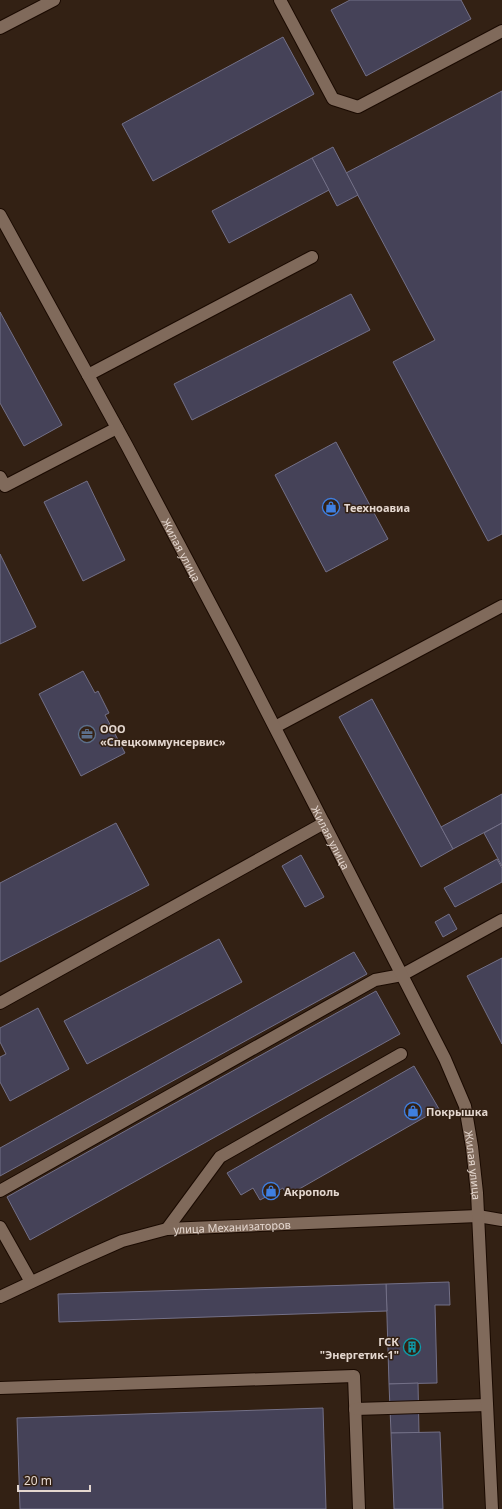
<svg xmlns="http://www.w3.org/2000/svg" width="502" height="1509" viewBox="0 0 502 1509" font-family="'Noto Sans',sans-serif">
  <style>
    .building { fill: #454258; stroke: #737087 }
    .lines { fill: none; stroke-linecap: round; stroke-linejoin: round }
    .lane-casing { stroke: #1a0a01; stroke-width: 14 }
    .street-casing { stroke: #1a0a01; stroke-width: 14 }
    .secondary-casing { stroke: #1a0a01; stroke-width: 14 }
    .lane { stroke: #806a5b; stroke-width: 12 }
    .street { stroke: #806a5b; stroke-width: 12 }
    .secondary { stroke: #806a5b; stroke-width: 12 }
    .labels { text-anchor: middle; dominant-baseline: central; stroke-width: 3; stroke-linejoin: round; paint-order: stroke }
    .poi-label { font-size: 11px; font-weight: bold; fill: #e4d7cf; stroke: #332114; text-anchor: start }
    .street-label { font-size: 11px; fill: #e4d7cf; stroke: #332114 }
  </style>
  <rect width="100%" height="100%" fill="#332114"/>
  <g class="building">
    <polygon points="350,0 461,0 471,19 366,76 331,10"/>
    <polygon points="283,37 314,94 153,181 122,124"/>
    <polygon points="502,91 502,534 488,541 393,362 435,340 346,173"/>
    <polygon points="333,147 358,195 337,206 312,158"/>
    <polygon points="312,158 329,190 229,243 212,211"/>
    <polygon points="351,294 370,330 192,420 174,384"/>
    <polygon points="0,312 62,425 24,446 0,403"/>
    <polygon points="336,442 388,539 326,572 275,475"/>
    <polygon points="87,481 125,560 83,581 44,502"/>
    <polygon points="0,554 36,627 0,644"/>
    <polygon points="83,671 95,693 98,691 109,713 105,715 125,753 81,776 39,694"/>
    <polygon points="372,699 453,849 421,867 339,717"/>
    <polygon points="502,794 502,823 453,849 441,827"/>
    <polygon points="116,823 149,885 0,962 0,883"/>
    <polygon points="502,823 502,866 484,833"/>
    <polygon points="301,855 324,897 305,907 282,866"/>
    <polygon points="497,859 502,868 502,882 455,907 444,888"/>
    <polygon points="449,914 457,929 443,937 435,922"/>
    <polygon points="219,939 242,982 87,1064 64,1021"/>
    <polygon points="354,952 367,974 0,1176 0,1148"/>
    <polygon points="502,958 502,1044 467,976"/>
    <polygon points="376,991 400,1034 30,1240 7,1197"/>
    <polygon points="38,1008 69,1069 10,1101 0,1082 0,1057 6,1054 0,1042 0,1028"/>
    <polygon points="414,1066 439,1109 287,1196 283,1188 260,1200 253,1188 241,1195 227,1173"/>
    <polygon points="449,1282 450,1305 435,1305 437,1383 389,1384 386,1284"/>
    <polygon points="386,1284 387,1311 59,1322 58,1294"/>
    <polygon points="418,1383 419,1433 391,1433 389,1384"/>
    <polygon points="323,1408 326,1509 20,1509 17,1418"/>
    <polygon points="440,1432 443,1509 394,1509 391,1433"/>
  </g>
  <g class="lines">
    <g class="lane-casing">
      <g id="lane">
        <polyline points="280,0 333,99 358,107 502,31"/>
        <polyline points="88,375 312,257"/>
        <polyline points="0,477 5,486 117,428"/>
        <polyline points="275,727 502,606"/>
        <polyline points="0,1003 324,823"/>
        <polyline points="0,1191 375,980 402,975 502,920"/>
        <polyline points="478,1216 502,1220"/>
        <polyline points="0,1227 31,1282"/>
        <polyline points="167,1229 220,1157 401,1054"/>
        <polyline points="0,1388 354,1376 359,1509"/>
        <polyline points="355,1409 487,1405"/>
      </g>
    </g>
    <g class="street-casing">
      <g id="street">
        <polyline points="0,28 54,0"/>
        <path id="s1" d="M0 1297 79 1260 122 1241 167 1229 478 1216"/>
      </g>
    </g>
    <g class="secondary-casing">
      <g id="secondary">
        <path id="s2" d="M0 215 127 446 235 650 445 1059 465 1106 472 1147 477 1193 492 1509"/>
      </g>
    </g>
    <use href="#lane" class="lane"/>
    <use href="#street" class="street"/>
    <use href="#secondary" class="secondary"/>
  </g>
  <defs>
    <g id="shop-ring" transform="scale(0.9)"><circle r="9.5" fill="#332114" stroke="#3f7fe0" stroke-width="1.5"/><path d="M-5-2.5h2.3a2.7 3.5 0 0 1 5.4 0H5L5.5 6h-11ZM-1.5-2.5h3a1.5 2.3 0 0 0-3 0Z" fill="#3f7fe0"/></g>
    <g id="office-ring" transform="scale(0.9)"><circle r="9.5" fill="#332114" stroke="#5c6f8a" stroke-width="1.5"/><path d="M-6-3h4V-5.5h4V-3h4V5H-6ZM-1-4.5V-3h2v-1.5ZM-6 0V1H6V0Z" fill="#5c6f8a"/></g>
    <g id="building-ring" transform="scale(0.9)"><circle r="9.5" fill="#332114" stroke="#0f9aa8" stroke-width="1.5"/><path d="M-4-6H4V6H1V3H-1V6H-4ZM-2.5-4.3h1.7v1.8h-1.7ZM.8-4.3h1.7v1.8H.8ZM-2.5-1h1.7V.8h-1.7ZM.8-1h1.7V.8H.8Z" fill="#0f9aa8"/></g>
  </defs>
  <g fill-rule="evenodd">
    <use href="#shop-ring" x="331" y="507"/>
    <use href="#office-ring" x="87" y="734"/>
    <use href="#shop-ring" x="413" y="1111"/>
    <use href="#shop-ring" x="271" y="1191"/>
    <use href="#building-ring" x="412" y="1347"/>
  </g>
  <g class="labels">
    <g class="poi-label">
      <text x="344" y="507">Теехноавиа</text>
      <text x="100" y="728">ООО<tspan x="100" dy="13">«Спецкоммунсервис»</tspan></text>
      <text x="426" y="1111">Покрышка</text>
      <text x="284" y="1191">Акрополь</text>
      <text x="399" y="1341" text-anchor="end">ГСК<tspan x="399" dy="13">"Энергетик-1"</tspan></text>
    </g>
    <g class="street-label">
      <text stroke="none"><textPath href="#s2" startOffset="381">Жилая улица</textPath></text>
      <text stroke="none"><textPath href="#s2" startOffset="705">Жилая улица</textPath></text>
      <text stroke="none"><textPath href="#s2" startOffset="1065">Жилая улица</textPath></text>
      <text stroke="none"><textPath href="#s1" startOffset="246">улица Механизаторов</textPath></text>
    </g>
  </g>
  <path d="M18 1485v6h72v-6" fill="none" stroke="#e4d7cf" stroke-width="2"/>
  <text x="24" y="1485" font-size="12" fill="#e4d7cf" stroke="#332114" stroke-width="3" paint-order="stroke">20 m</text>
</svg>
